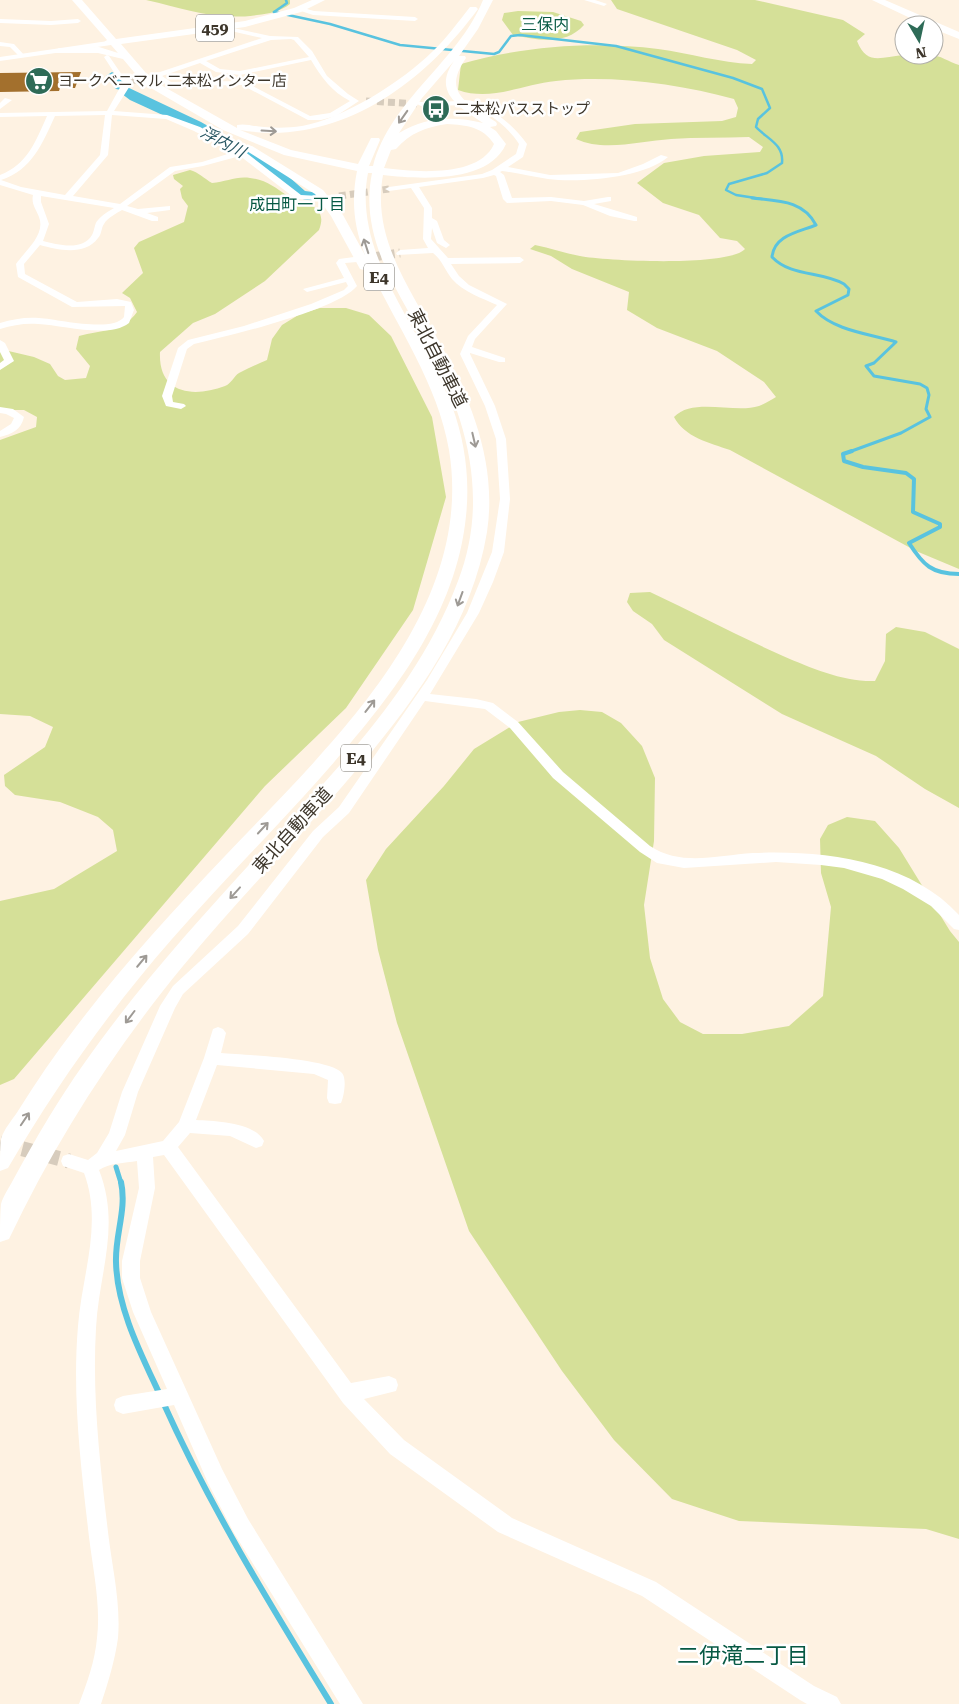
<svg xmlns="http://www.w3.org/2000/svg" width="959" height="1704" viewBox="0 0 959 1704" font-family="'Roboto Serif','Noto Sans JP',serif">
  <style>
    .green { fill: #d5e098 }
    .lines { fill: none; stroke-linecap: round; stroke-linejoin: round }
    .stream-far4 { stroke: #59c3df; stroke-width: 2.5 }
    .stream-far3 { stroke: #59c3df; stroke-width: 3 }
    .stream-far2 { stroke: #59c3df; stroke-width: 4 }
    .stream-far1 { stroke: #59c3df; stroke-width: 5 }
    .stream { stroke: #59c3df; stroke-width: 6 }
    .river { fill: #59c3df; fill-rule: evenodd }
    .building { fill: #a3702d }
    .minor-tunnel-far2 { stroke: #d7ccbd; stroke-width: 7; stroke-dasharray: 7 4; stroke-linecap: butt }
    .minor-tunnel-far1 { stroke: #d7ccbd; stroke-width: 9; stroke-dasharray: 9 4.5; stroke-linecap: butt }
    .minor-tunnel { stroke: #d7ccbd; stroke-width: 15; stroke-dasharray: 15 8; stroke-linecap: butt }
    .minor { fill: #fff; fill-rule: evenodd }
    .major { fill: #fff; fill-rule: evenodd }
    .highway { fill: #fff; fill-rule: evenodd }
    .oneway { stroke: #9e9a95 }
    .labels { text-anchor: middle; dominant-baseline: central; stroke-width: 5; stroke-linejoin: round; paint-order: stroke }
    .far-poi-label { font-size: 15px; fill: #3d362b; stroke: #fff; text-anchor: start }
    .far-quarter-label { font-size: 16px; fill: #075944; stroke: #fff }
    .shield { fill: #fff; stroke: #77726b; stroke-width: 1 }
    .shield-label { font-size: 16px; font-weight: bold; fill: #3d362b }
    .far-water-label { font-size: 16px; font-style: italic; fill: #295763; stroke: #fff }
    .far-neighbourhood-label { font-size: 16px; fill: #075944; stroke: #fff }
    .street-label { font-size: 18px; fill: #3d362b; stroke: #fff }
    .near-neighbourhood-label { font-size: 22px; fill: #075944; stroke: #fff }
  </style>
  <rect width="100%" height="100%" fill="#fef2e2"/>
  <g class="green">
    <path d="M146 0H290V4C281 11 269 14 257 15 214 21 187 9 146 0Z"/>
    <path d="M611 0H755L843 20 865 34 857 41C867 66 881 57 903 55 910 54 921 55 930 55 940 55 949 62 959 65V569L916 551 730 450C710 443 684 437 674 417 693 397 735 414 759 406 764 404 771 400 776 397L764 382 717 351 657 328 627 310 629 292 572 269 551 256 530 249 535 245C550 248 564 253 580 256 605 261 729 267 745 249L737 241 720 238 699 215 663 203 637 183 664 163 704 156 760 152 763 147 749 137C723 138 697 137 671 139 641 141 604 152 576 139L580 132 635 124 722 121 736 117 738 108 734 99C678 84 614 75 556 81 522 84 492 102 458 90L461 64C523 46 594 41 658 49 690 53 720 63 752 64L756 60 737 50 617 9Z"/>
    <path d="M518 11 553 12 581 21 584 25C565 46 538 40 513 35L502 20 504 13Z"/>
    <path d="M190 170C198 172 205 179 212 183 226 182 236 176 250 178 267 180 275 188 288 196 304 205 329 204 319 230L265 281 215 314 193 323 160 352C158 394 193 398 225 386 231 384 234 376 239 373 248 368 258 364 267 360L272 339 282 325 300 314 320 308H346L369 315 391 336 432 417 446 497 413 610 346 708 265 786 14 1079 0 1085V901L54 889 117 851 113 830 98 817 60 802 15 795 5 786 4 775 45 747 53 727 30 716 0 714V440L36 427 37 417 24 410H0V349L34 357 50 364 58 376 65 380 86 378 90 366 76 349 79 336C101 330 123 332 137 312L130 298 122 293 143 273 134 248 139 242 184 222 188 206 182 198 180 189 183 186 174 179 173 175Z"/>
    <path d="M650 592C695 613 738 636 783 656 811 668 843 682 875 681L885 661 886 634 896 627 925 632 959 649V808L925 789 876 756 782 714 664 640 652 624 633 611 627 602 630 593Z"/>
    <polygon points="580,710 602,712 621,723 642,746 655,778 654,841 644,905 650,958 663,999 680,1022 703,1034 742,1034 789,1026 823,996 831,907 821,873 820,839 828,825 847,817 875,821 899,848 950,931 959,942 959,1539 926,1529 739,1521 672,1499 614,1440 562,1371 469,1231 397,1023 378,950 366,880 386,849 444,786 474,749 518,722 559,712"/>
  </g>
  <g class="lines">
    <g class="stream-far4">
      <path d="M274 12 330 24 400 45 494 54 499 52 511 36 520 35 616 46 733 78 762 89 770 108 758 119 756 127C767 139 784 144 782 163L767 173 729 184 726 190 736 195 762 199"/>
      <polyline points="274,12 287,3 286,0"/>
    </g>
    <path class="stream-far3" d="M752 198C778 201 803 200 816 225 799 232 774 235 772 257 791 277 821 271 844 284L849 289 848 295 816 311C835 331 871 334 896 342L874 363 866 366 874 376 920 384 927 388 929 395 926 409 930 417 901 433 849 452"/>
    <path class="stream-far2" d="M852 451 843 454 844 461 863 467 906 473 914 479 913 512 940 524V527L909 543C923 565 932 574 959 574"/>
    <polyline class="stream-far1" points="116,1167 121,1183"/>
    <g class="stream">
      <path d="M121 1182C127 1209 115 1235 116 1262 117 1308 141 1354 160 1395"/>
      <path d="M163 1402C210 1507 271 1606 331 1704"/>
    </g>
    <path class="river" d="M112 72 125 79 127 87 201 122 262 157 280 169 305 191 320 193 322 196 320 199C296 205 286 187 268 174 226 143 178 122 130 100L122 94 121 90 116 89 106 76Z"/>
  </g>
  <polygon class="building" points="81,72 75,88 60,88 59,91 0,92 0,73"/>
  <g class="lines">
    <g class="minor-tunnel-far2">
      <polyline points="129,81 151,77"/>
      <polyline points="366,101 421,104"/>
      <polyline points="339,196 389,189"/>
    </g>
    <polyline class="minor-tunnel-far1" points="359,259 400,253"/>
    <polyline class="minor-tunnel" points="0,1143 69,1161"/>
    <g class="minor">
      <polygon points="584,0 595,0 607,4 604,6"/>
      <polygon points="300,7 314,11 415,17 418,19 415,21 313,15 298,10 297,9"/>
      <polygon points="0,19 51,21 78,19 81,21 78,23 51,25 0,23"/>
      <path d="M220 25 270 36 298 37 312 51 327 76 348 94 359 101 336 116 321 120H308L242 85 169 86 155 78H149V76L154 74 262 38 218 28 217 27ZM291 39 294 40 309 57 240 71 220 69 206 61 271 40ZM311 60C321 77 332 92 350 101L330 113 310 116 243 81 171 82 162 76 200 63 216 72 240 75Z"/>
      <polygon points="0,42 14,44 25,56 20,57 10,47 0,46"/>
      <path d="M107 55 109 56 122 75 133 81 114 111 167 115 200 127 244 151 301 195 319 196 323 198 319 200 296 199 240 156 203 166 175 171 127 206 138 209 170 206V210L147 213 158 217V221H152L122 210C117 213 107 218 104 224 101 228 102 234 98 238 85 256 58 250 40 245L24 264 25 274 77 302 117 299 131 302 134 310 129 323C109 339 63 325 38 324 25 323 13 325 0 329V323C13 319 26 317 39 318 58 319 112 333 124 317L125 306 72 307 18 277 16 264C25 251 46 235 39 217 36 209 31 204 33 195L0 185V175C27 165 36 141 47 116L0 117V113L107 111 123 82 117 77 104 57ZM105 115 100 155 65 195 21 187 1 180C32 170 42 144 55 116ZM112 115 166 119 194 131 234 152 202 162 170 167 120 204 73 196 108 155ZM41 196 114 208C109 211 102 215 98 220 94 224 95 230 92 235 83 251 58 245 43 241L49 224 41 202Z"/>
      <polygon points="5,98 12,100 0,109 0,103"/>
      <path d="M463 100C484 98 516 128 527 144L523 157 508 167 550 175 618 173 643 164 661 155 668 157C644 178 579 183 548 179 533 177 518 173 502 171L500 172 504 175 512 198 551 197 584 201 608 197H611V201L594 204 637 217V221H634L610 216 583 205 551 201 507 203 503 199 496 176 494 175 483 178 419 187 432 208V218L437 221 444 240 450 245 446 248 437 243 432 228 431 239 448 258 520 257 524 260 520 263 451 264 459 276 469 285 507 304 475 339 472 347 505 358V362H499L470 353V354L495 406 506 439 510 499 504 552 493 582 479 613 430 694 476 699 493 703 518 722 563 772 650 846C682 867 718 855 753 853 823 850 909 860 959 915V930L954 929 931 906 903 889 882 879 844 868 821 865 776 862 684 868 657 863 640 852 553 778 510 728 485 709 425 701 349 813 323 837 248 934 183 994 175 1008 138 1092 125 1135 116 1151 163 1141 179 1122 204 1058 213 1029 218 1027 223 1029 226 1033 221 1053C243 1055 329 1058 342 1073 347 1079 344 1096 341 1103L335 1104 329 1103 327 1098 328 1080 314 1074 217 1065 196 1120C215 1121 254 1122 264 1141L262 1146 256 1148 230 1136 190 1133 178 1147 351 1383 389 1376 396 1379 398 1385 396 1391 364 1399 404 1440 512 1518 656 1582 814 1686 837 1697 841 1704H807L800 1700 642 1596 498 1532 390 1454 343 1403 164 1155 153 1157 155 1188 140 1261V1278L151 1312 222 1469 248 1519 363 1704H340L234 1533 208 1483 174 1405 123 1414 116 1411 114 1405 116 1399 123 1396 167 1389 133 1312 122 1278V1261L139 1188 137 1161C125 1163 109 1163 99 1170 121 1226 99 1272 96 1328 92 1396 100 1464 108 1532 112 1567 121 1603 118 1638 115 1660 108 1683 101 1704H79C87 1683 95 1661 97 1638 101 1605 93 1570 89 1537 81 1467 72 1396 78 1326 82 1274 103 1224 84 1173L63 1166 61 1161 63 1156 69 1154 88 1160 97 1153 109 1133 122 1092 160 1006 173 986 238 926 313 831 339 807 427 680 467 613 492 552 500 499 496 439 485 406 460 354 468 336 497 305C482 298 463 292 452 279 445 270 442 260 433 253L397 255 396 253 400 250 428 248 423 239 424 208 411 188 389 191 385 189 389 187 482 174 492 170 516 154 519 144C508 126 484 108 463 104Z"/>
      <polygon points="457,101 460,101 460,105 440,106 436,104 440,102"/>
      <polygon points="418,102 428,102 432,104 421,106 417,104"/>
      <polygon points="339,194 342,194 342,198 329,199 325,197"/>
      <path d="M354 257 357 258V262L345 263 357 286C338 310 228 336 194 344L187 349 172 396 173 402 184 404 186 406 181 409 166 406 162 396 178 348 188 340 244 326 311 304 344 290 348 286 346 282 307 292 303 289 344 278 336 263 339 259Z"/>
      <polygon points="0,340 5,343 14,361 0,370 0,363 4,360 0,352"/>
      <path d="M0 407 13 409 24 417C21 430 12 434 0 437V431L11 424 14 418 6 414 0 413Z"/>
    </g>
    <polygon class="major" points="108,41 111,41 111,45 0,61 0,57"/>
    <g class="highway">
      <path d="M72 0H82L116 39 245 21 294 8 312 0H325L301 12 245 27 121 44 152 80 237 128V125C246 123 255 127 264 127 276 128 289 128 302 126 343 119 403 81 433 51 447 38 458 22 470 7H476L478 9C423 84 338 147 240 130L291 150 358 164 371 138H379L380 140 369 166H373C390 100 458 62 483 0H493L478 29 459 56H465L466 58C441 94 468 103 496 122L497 124 496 126 490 127 496 131 506 144C488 184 419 179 383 175 371 240 413 293 442 347 473 404 497 466 487 532 469 642 391 731 320 812 274 863 227 913 183 966 114 1050 56 1140 9 1239L0 1242C0 1230 0 1215 1 1204 3 1197 8 1189 12 1182 24 1160 36 1138 49 1117 108 1020 184 936 260 853 336 770 418 688 458 581 490 498 467 417 426 342 396 289 359 236 372 173H368C352 255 423 331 452 406 465 441 470 479 466 516 455 627 375 717 304 796 260 844 215 890 172 939 110 1010 56 1086 8 1168L0 1171C0 1162 0 1148 1 1139 4 1129 12 1120 18 1111 36 1082 55 1054 76 1027 122 966 173 911 225 856 327 748 476 614 449 450 438 384 397 327 369 267L364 270 360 269 331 216 315 194 242 148 244 146H252L323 190 343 215 365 255C354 227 351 201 357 171L284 155 223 130 144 84 123 59 98 53H56L54 51 59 48 99 47 118 53 111 45H105L103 43 107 40ZM454 61C432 92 459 107 483 123 453 116 426 117 399 133L422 98ZM447 124C467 125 483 127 494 144 479 178 414 172 384 168L391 150 396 149C410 133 426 127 447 124Z"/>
      <polygon points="872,0 885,0 959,32 959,39 934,29 934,25 925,25"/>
    </g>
  </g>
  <defs><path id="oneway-shaft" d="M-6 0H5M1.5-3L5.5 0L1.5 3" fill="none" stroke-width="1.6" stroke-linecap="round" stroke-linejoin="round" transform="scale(1.25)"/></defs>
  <g class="oneway">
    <use href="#oneway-shaft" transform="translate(403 117) rotate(125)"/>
    <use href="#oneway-shaft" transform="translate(269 131) rotate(3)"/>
    <use href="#oneway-shaft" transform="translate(366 246) rotate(-108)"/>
    <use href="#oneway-shaft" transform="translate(474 440) rotate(77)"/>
    <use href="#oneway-shaft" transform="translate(460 599) rotate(110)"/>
    <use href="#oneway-shaft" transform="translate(370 706) rotate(-52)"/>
    <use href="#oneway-shaft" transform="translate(263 828) rotate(-47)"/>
    <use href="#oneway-shaft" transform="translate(235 893) rotate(132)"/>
    <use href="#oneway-shaft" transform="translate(142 961) rotate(-50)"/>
    <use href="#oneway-shaft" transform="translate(130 1017) rotate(127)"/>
    <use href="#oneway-shaft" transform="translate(25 1119) rotate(-56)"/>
  </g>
  <defs>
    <g id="supermarket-disc" transform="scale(1.4375)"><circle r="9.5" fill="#2e6b57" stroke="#fff"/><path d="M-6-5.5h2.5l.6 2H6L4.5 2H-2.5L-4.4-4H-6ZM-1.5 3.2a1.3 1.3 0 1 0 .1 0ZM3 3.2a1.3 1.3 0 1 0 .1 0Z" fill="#fff"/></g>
    <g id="bus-disc" transform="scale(1.4375)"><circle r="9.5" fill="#2e6b57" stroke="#fff"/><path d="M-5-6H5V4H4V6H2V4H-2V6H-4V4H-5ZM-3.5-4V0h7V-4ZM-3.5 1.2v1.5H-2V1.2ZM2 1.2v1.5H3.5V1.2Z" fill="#fff"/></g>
  </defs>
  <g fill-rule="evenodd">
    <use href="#supermarket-disc" x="39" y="81"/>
    <use href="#bus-disc" x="436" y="109"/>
  </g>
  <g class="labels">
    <g class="far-poi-label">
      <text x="58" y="81">ヨークベニマル 二本松インター店</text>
      <text x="455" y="109">二本松バスストップ</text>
    </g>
    <g class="far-quarter-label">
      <text x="545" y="24">三保内</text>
    </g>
    <g class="shield">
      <rect x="196" y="14.5" width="38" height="27" rx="4"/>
      <rect x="364" y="263.5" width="30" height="27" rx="4"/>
      <rect x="341" y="744.5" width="30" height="27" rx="4"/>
    </g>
    <g class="shield-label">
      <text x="215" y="28">459</text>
      <text x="379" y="277">E4</text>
      <text x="356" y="758">E4</text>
    </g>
    <g class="far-water-label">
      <text transform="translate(223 142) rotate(28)">浮内川</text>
    </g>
    <g class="far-neighbourhood-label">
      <text x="297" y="204">成田町一丁目</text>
    </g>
    <g class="street-label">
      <text transform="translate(438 358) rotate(63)">東北自動車道</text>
      <text transform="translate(292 830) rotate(-48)">東北自動車道</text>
    </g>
    <g class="near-neighbourhood-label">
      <text x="743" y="1655">二伊滝二丁目</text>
    </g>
  </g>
  <g transform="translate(919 40) rotate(171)"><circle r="24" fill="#ffffff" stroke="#b1afaa"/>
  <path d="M0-4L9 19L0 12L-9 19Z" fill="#2e6b57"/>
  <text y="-8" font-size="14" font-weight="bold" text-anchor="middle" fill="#3d362b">N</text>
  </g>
</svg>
